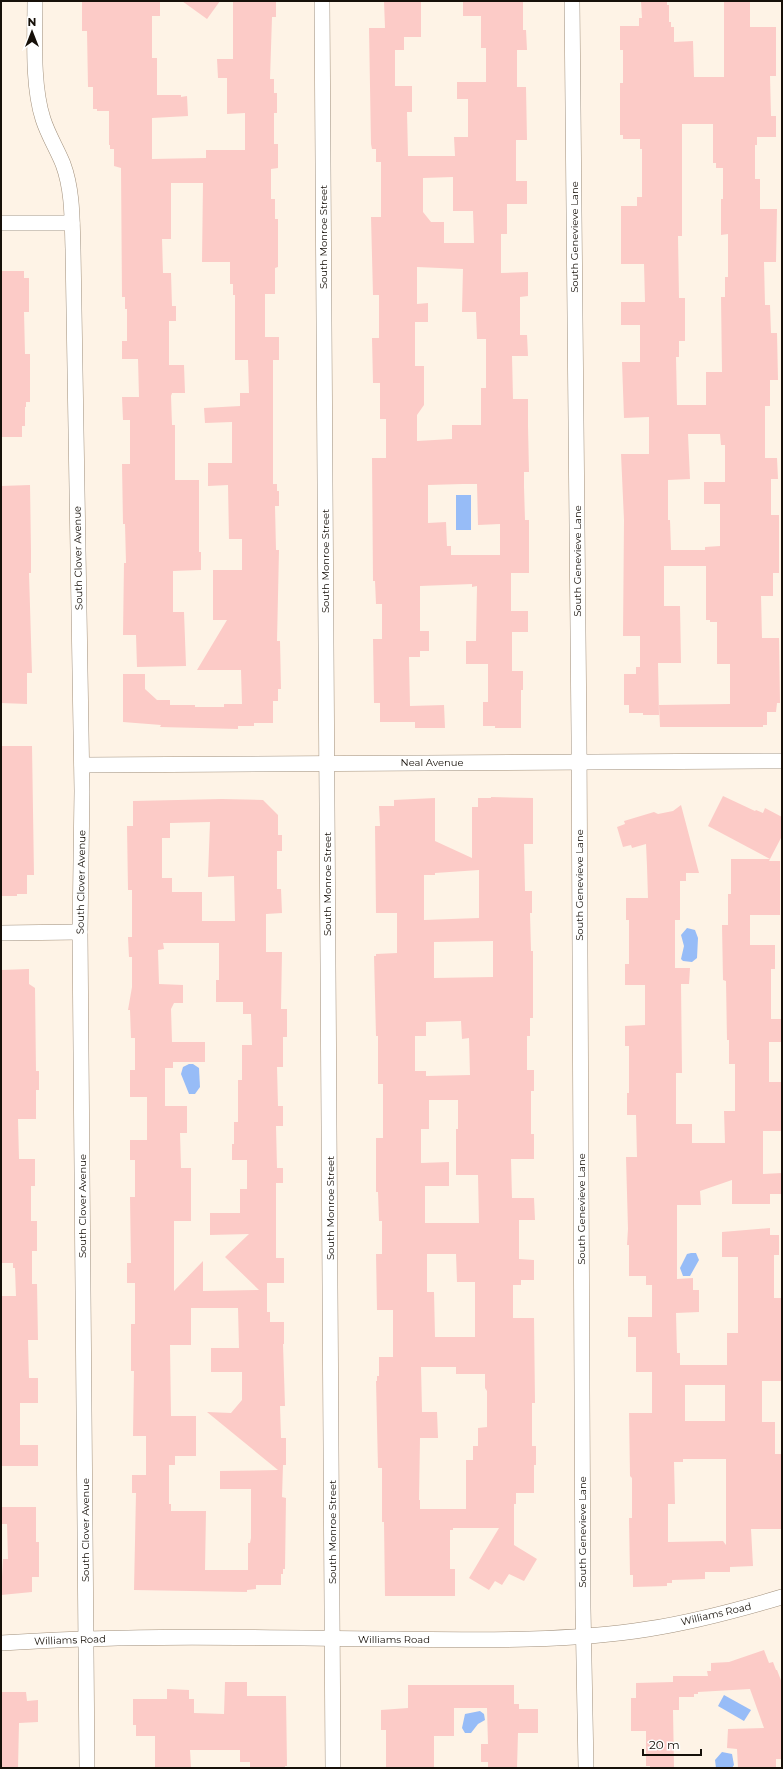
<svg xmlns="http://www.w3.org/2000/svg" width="783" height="1769" viewBox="0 0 783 1769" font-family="Montserrat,sans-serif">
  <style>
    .water { fill: #97bcf7 }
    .building { fill: #fccbc7; fill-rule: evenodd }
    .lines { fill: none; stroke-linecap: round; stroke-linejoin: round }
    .minor-casing { stroke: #a1907c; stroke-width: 16 }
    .minor { stroke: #fff; stroke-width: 15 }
    .labels { text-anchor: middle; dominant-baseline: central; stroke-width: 4; stroke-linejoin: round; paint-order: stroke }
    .street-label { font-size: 10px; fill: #161009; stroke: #fff }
  </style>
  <rect width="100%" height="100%" fill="#fef3e6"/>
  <g class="water">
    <rect x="456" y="495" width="15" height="35"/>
    <polygon points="687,928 695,930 698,938 697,958 692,962 683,961 681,959 684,946 681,935"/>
    <polygon points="189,1064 193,1064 199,1068 200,1087 195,1094 189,1094 181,1074 183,1067"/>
    <polygon points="691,1253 696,1253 699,1260 690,1276 683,1276 680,1268 687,1254"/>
    <polygon points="724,1695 751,1710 744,1721 718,1706"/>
    <polygon points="480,1711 484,1714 485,1720 478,1724 471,1733 465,1733 462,1728 465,1714"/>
    <polygon points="722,1752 732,1754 734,1765 732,1768 716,1768 715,1760"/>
  </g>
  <g class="building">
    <polygon points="160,1 160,16 152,16 152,58 157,58 157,95 181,95 181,97 187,96 188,116 152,118 152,159 206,158 206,150 245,150 245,113 227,114 227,78 218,78 217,59 233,59 233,1 276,1 276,17 272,17 270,79 274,79 274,93 277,93 277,113 274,113 274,144 278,144 278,168 271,169 271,199 275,199 275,219 278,219 278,267 275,268 275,294 265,294 265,337 279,337 279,360 273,360 273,484 277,484 277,491 279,491 279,506 275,506 276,550 279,550 277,641 280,641 281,689 278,689 278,701 273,701 273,723 254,723 254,726 238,726 238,729 160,727 161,725 123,722 123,674 145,674 145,689 157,700 170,700 170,705 195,705 195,707 224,707 224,704 242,704 241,670 197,670 227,620 213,620 213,570 242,570 242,539 229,539 228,485 208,486 208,463 232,463 232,422 205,423 204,408 240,406 240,393 249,393 248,360 235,360 235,295 233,295 233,284 230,284 230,262 202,262 203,183 171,183 171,239 162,239 163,273 171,273 172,306 176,306 176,321 169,321 169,365 184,365 185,393 172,393 171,396 172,425 175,425 175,480 199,480 199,552 201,552 201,570 173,571 173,612 184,612 186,666 137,667 136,635 123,635 124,563 126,563 125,524 123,524 122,464 130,464 130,420 123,420 122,397 139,397 138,359 122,359 122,341 127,341 127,309 125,309 125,297 122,297 121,168 114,166 114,149 110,149 110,145 109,145 109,111 97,111 97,109 93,109 93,87 88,87 87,31 82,31 82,2"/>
    <polygon points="182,1 220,1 207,19"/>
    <path d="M384 1H421V37H404V50H395V86H412V112H407L408 156H455L454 137H468V99H457V82H486V48H481V16H463V1H523V30H526L527 50H517V87H526L527 140H516V181H527V204H507V234H501V273L528 272V296L520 297V335H527L528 356H512L513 399H528V426L529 472H524V487L525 520H529V573H511V611H528V632H512V671H523V690H521V728H495V726H483V702H488V664H466V641H476L477 586 472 587V584L420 586V631H429V651H420V657H409L410 706 444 705 445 728H415V722H380V703H374L373 639H382V604H376L375 581H373L372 458H386V419H380V383H373L372 338H379V295H373L371 217H381V162H376V149H372L371 144 369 28H385ZM453 177V211H473L474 243H444V222H431L423 212V178ZM417 267 463 269 462 312H476L477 339H486V388H481V425H452V439L417 441V415L424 405V366H415V322H428V303L417 304ZM463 484H477L478 525 500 524V555H451V546H447L446 522 428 523V485Z"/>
    <path d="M641 1H667V5H669V22H671V27H674V42L693 41 694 77H724V1H750V27H776V76H770L771 116H776V137H757V145H755V179H760V209H777L776 262H764L765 305H770L771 333H777L778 380H770V406H765V458H777L778 479H771V515H779V573H773V596H761L762 638H779L780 703H777L776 712H767V725H763V727H660L659 705 730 704V664H717V622H710V620H706V566H664V606H680L681 663H658L659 715H643V713H629V705H624V674H636V667H640V636H623L624 520 621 454H649V417L624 418 622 362H640V325H621V302H645L644 264H621V206H637V197H642V149H640V139H623V135H620V83H623V50H620V26H639V18H642ZM682 124H713V163H716V168H723V199H721V235L728 234V277H725V297H721L722 372H706V405H677L676 357H679V341H685V298H679L678 236H682ZM688 434H720L721 445H725V482H704V504H720V546L705 547V550H671L670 520H668V480L690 479Z"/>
    <polygon points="1,271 24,271 24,278 29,278 29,312 24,312 25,354 30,354 30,402 26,402 26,407 25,407 25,426 22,426 22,437 1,437"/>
    <polygon points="30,485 31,551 31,573 29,573 32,673 27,673 27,704 1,703 1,486"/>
    <polygon points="1,746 32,746 34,875 27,875 27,894 17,894 17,896 1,896"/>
    <polygon points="723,796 755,811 756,810 763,813 765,808 782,817 782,836 770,859 708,826"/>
    <path d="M491 797 533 798V844H524L525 891H532V913H530L531 951H533V1018H530V1036H527V1070H534V1091H531V1134H534V1159H511L512 1198H534L535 1220H519V1259L534 1260V1280H521V1285H513V1318H534L535 1403H532V1446H536V1465H534V1493H516V1504H514V1545L537 1559 524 1581 509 1574 502 1585 495 1581 489 1590 469 1578 499 1528H453V1530H450V1569H455V1596H385L384 1522H382V1468H378L376 1381H377V1376H379V1357H393V1310H377L376 1254H382V1221H379L378 1192H376V1138H383V1084H378V1036H376L374 956H376V954L397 953V913H376L375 826H380L379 806H394V800L435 798V841L472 858V807H478V798H491ZM479 870V918L424 920V875H435V873ZM493 941V977L434 978V942ZM461 1021 462 1039 469 1038 470 1075 426 1076V1071H415V1036H426V1022ZM429 1100H458V1129H456V1175H478L479 1223H425V1186H449V1162L421 1163V1129H429ZM427 1254H456L457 1282H475V1337H435L434 1292H427ZM421 1367H456V1374H485V1388L487 1391V1427L478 1428V1446H473V1460H466V1509H420V1500H419L420 1438H438L437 1412H422Z"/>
    <path d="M222 799 263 800 278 815V835H282V851H277V889H281L282 913 266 914V952H282L281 1009H287V1037H283V1067H277L278 1106H283V1126H276L277 1168H283V1183H276V1258H284V1283H267V1312H270V1322H284V1344H283L285 1406H280L281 1438H286V1465H283L282 1497 286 1498 285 1569H283V1574H281V1585H256V1589L247 1590V1592L134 1590 136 1493H132V1475H146V1436H133L134 1371H131V1324H135V1283H127V1263H131L130 1197H135V1160H130V1140H147V1097H130V1070H135V1038H131L130 1010H128L132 987V957H129L128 937H132V890H128L127 826H133V801ZM210 822 208 877 234 876 235 921H202V892H172V878H162V838H170V823ZM163 943H219V980H216V1002H243V1014H251L252 1045H242V1080H238V1122H234V1144H232V1160H247V1189H240V1213H210V1235L249 1234 225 1257 259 1290 203 1291V1261L174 1291V1221H191V1168H181L180 1133H187V1106H165V1068H173V1062H205V1042H172L171 1009 174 1003H183V985L159 984 158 950 164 949ZM191 1308H238L239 1348H211V1372H242V1400L231 1413 207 1412 278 1470 220 1471V1489H251V1538L250 1543H248V1570H205L206 1511H171V1504H169V1465H175V1456H196V1416H171L170 1345H191Z"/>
    <path d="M681 805 699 873H686V881H680V920H675V968H690L689 984H681L682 1073H676V1124H692V1143H725L724 1111H735V1064H729V1040H727L726 981 723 980 722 925H728V894H731V859H770L769 861H780V915H750V945H775V969H771V1019H782V1042H769V1082H782V1131H763V1174L782 1173V1194H770V1204H732V1180L700 1191 701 1205H677V1279L693 1278V1290H699V1312L676 1313 677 1353H680V1365H727V1333H738V1257H722V1232L770 1228V1235H779V1255H774V1298H782V1319H781L782 1381H762V1422H775V1454H782V1529H751L753 1566 730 1567V1572H705V1579L672 1580V1583H667V1586L633 1587V1575H630L629 1518H632V1478L630 1476 629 1413H652V1372H636V1337H628V1317H652V1285H646V1276H629V1245H627L628 1229 626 1157H637L636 1115H627V1093H629V1046H625V1026L645 1025V985H625V964H629V920H626V898H648L647 866 646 844 632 848 631 845 623 847 617 827 625 824 624 821 654 812 658 814 673 811ZM685 1385H725V1421H685ZM683 1459H726V1545L723 1541 668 1542V1504H675L674 1462H683Z"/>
    <polygon points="29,969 29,984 35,988 36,1071 39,1071 39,1090 36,1090 36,1119 18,1119 19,1159 35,1159 35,1186 31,1186 31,1221 37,1221 37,1251 32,1251 32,1284 37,1284 38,1340 28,1340 29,1378 38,1378 38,1403 20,1403 20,1445 38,1445 38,1466 1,1466 1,1296 16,1296 15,1268 13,1268 13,1263 1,1263 1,970"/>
    <polygon points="1,1507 36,1507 36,1542 39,1542 39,1577 32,1577 32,1592 1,1595 3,1559 8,1559 7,1524 1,1524"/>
    <polygon points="764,1650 769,1663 773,1662 776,1670 777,1670 782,1683 782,1759 776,1759 776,1768 738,1768 737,1749 727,1748 728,1729 764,1728 750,1689 698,1692 698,1694 694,1694 694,1697 679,1697 679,1710 673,1710 674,1768 650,1768 650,1766 646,1766 646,1731 631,1731 631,1698 636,1698 636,1683 673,1682 673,1676 708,1676 707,1671 711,1671 711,1663 729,1662"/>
    <polygon points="225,1682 247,1682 247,1696 286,1696 287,1766 285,1766 285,1768 250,1768 250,1762 240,1762 240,1750 190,1750 191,1768 155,1768 155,1736 136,1736 136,1725 133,1725 133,1699 167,1699 167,1689 189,1690 189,1699 194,1699 194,1713 224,1714"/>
    <polygon points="408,1685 514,1685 514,1704 519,1704 519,1709 538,1709 538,1733 518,1733 517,1768 488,1768 488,1762 481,1762 481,1744 488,1744 487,1708 454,1708 454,1736 434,1736 434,1768 386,1767 386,1730 381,1730 381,1710 408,1708"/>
    <polygon points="1,1692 26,1692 27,1701 38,1700 38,1722 19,1723 18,1768 1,1768"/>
  </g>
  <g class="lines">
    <g class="minor-casing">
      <g id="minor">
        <path d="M35 1C35 37 32 85 43 119 48 135 57 149 63 164 73 191 72 221 73 249L82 791 80 932 87 1768"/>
        <polyline points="322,1 333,1768"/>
        <polyline points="572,1 579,736 583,1608 586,1768"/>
        <polyline points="1,223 72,223"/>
        <polyline points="82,765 782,761"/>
        <polyline points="1,933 80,932"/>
        <path d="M1 1643C132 1634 264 1638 396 1639 479 1640 565 1642 648 1629 694 1622 738 1610 782 1597"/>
      </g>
    </g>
    <use href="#minor" class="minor"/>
  </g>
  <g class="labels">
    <g class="street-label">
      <text transform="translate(323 237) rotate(-90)">South Monroe Street</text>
      <text transform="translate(574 237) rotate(-90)">South Genevieve Lane</text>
      <text transform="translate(78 558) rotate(-91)">South Clover Avenue</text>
      <text transform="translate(325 561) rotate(-90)">South Monroe Street</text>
      <text transform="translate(577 561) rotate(-90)">South Genevieve Lane</text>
      <text x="432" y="762">Neal Avenue</text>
      <text transform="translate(81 882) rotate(-89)">South Clover Avenue</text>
      <text transform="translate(327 884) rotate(-90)">South Monroe Street</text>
      <text transform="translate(579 885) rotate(-90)">South Genevieve Lane</text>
      <text transform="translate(82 1206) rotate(-90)">South Clover Avenue</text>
      <text transform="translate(330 1208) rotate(-90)">South Monroe Street</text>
      <text transform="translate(581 1209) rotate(-90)">South Genevieve Lane</text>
      <text transform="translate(85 1530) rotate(-90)">South Clover Avenue</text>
      <text transform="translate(332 1532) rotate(-90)">South Monroe Street</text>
      <text transform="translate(582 1532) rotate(-90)">South Genevieve Lane</text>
      <text transform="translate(716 1614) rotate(-13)">Williams Road</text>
      <text x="394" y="1639">Williams Road</text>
      <text transform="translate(70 1640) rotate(-2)">Williams Road</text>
    </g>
  </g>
  <rect width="783" height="1769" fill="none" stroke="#161009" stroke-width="4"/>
  <g transform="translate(32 32)" stroke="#ffffff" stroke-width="3" paint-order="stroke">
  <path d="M0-3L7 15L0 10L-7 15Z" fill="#161009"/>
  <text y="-6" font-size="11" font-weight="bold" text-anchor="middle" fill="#161009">N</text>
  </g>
  <path d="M643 1749v6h58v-6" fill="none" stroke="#161009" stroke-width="2"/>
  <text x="649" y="1749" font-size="12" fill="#161009" stroke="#ffffff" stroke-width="3" paint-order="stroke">20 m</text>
</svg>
